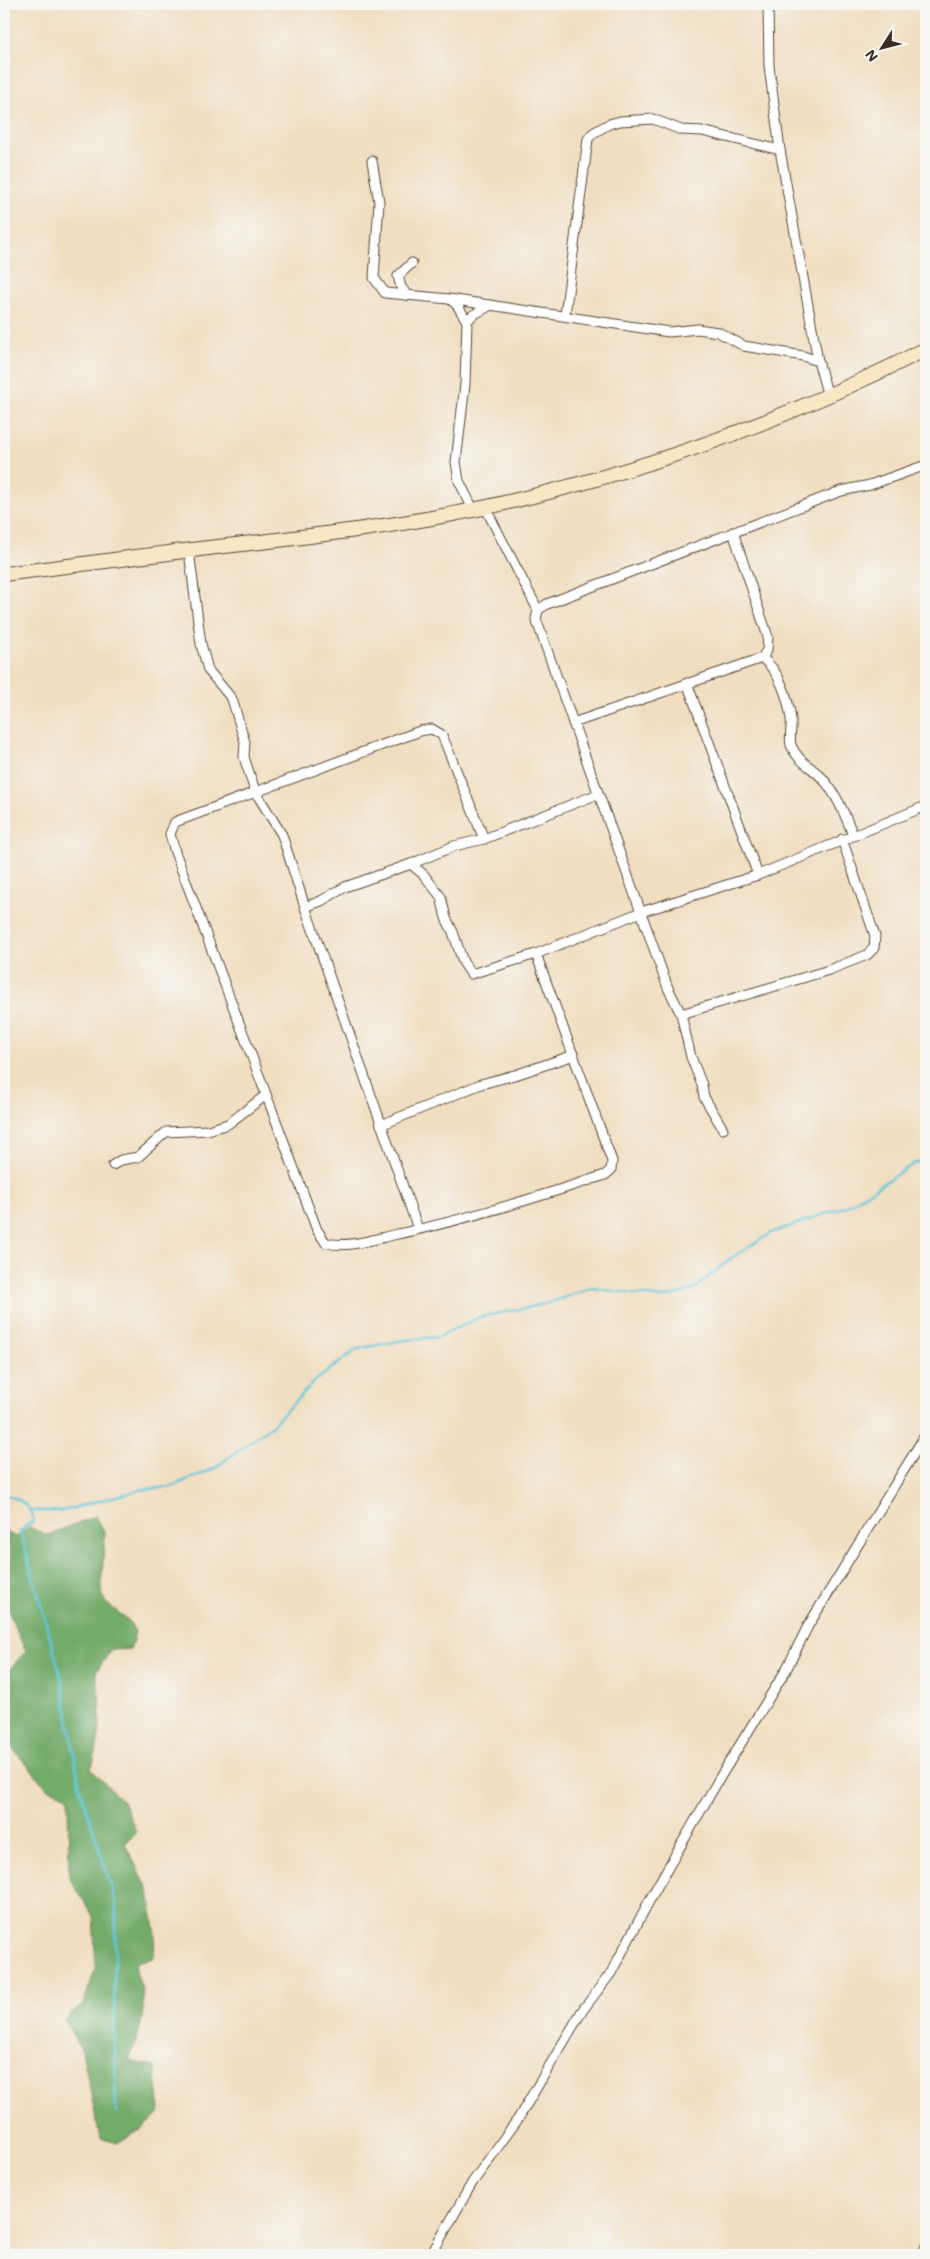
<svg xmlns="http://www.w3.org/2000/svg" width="930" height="2259" viewBox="0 0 930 2259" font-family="Mali,sans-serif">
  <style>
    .forest { fill: #73ab6a; stroke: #576a44 }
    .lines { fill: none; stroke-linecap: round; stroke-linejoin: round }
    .stream { stroke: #5fc7db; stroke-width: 2.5 }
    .minor-casing { stroke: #564536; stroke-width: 11 }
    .secondary-casing { stroke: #564536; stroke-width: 16 }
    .minor { stroke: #fff; stroke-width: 9 }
    .secondary { stroke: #f9e7c3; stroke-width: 14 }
  </style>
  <rect width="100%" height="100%" fill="#f6f6f2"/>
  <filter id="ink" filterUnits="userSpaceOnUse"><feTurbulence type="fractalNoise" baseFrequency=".02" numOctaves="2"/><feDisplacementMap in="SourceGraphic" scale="10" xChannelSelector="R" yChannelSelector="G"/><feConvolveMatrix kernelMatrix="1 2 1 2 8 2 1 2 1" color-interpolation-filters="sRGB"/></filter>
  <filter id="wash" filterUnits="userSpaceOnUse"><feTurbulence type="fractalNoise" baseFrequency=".0096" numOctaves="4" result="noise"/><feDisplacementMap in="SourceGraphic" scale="20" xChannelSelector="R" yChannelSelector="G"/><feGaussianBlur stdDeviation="1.12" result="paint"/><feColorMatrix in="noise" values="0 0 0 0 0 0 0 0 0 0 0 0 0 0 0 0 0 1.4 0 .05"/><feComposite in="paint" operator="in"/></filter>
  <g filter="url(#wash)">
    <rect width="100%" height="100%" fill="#f1dec0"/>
    <path class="forest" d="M96 1516 105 1533 101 1589 105 1602 129 1621 135 1632 131 1649 111 1650 96 1672C101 1706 103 1736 91 1769L124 1803 136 1832 125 1844 149 1891 155 1929 154 1958 136 1962C134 1975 142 1983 143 1996 145 2018 137 2040 129 2061L155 2067 160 2113 139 2131 117 2143 100 2138 82 2051 64 2020 83 2005 96 1967 93 1916 69 1877 68 1796 47 1788 4 1739V1675L26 1651 14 1626 4 1597V1531L16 1537 29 1527 47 1535Z"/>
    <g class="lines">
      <g class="stream">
        <path d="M4 1494C20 1500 29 1503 34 1520L20 1531 61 1676 80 1788 116 1902 114 2009 116 2112"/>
        <polyline points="31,1511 62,1511 139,1490 170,1487 215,1468 271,1426 315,1381 357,1349 405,1340 438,1337 480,1317 545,1304 592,1288 663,1298 693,1290 730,1259 771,1233 847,1206 915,1163 926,1160"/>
      </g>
    </g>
  </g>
  <g filter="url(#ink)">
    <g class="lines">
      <g class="minor-casing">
        <g id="minor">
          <polyline points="768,4 769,66 780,150 818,361 828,396"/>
          <polyline points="926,36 926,45"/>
          <polyline points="372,161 379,202 374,278 385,293 449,299 669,332 698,329 718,332 744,346 803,356 818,361"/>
          <polyline points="407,295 401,287 398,276 412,263"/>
          <polyline points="451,300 457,305 467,321 465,384 456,462 459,481 473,509"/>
          <polyline points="565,315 588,139 593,133 609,124 620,121 653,119 681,130 702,131 780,150"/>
          <polyline points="467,321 473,315 491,305"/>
          <polyline points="485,507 538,610 536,619 668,988 681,1014 691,1057 702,1085 704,1097 723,1129"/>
          <polyline points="189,551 201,644 208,670 232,699 245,742 244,757 255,791 282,835 305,907 418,1229"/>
          <polyline points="538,610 547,604 841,491 870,485 926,465"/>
          <path d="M762 658C780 671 788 698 791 719 792 727 789 737 791 745 797 761 812 767 822 778 837 794 845 815 853 835"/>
          <polyline points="687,683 758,875"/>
          <polyline points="573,723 762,658 767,650 768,637 733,532"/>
          <path d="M484 839 442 735 432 729 420 731 175 822 170 834 175 852 317 1230 326 1243C348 1248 371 1240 393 1235 465 1220 536 1198 605 1175L611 1170 612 1161 536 954"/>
          <polyline points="411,864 424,875 441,897 446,918 453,932 463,962 471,974 536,954 641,912 758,875 926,806"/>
          <polyline points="305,907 321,901 345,887 411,864 454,846 484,839 598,794"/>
          <polyline points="681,1014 829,970 867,955 874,948 875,936 842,839"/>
          <polyline points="381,1125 481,1084 518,1074 574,1055"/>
          <polyline points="113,1165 121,1160 138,1157 166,1132 208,1130 228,1124 266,1095"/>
          <polyline points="431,2255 472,2183 518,2119 582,2011 611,1973 654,1892 719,1779 786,1670 808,1626 926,1434"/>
          <polyline points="922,2255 926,2247"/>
        </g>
      </g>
      <g class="secondary-casing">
        <path id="secondary" d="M4 574C72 566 140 556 209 548 312 536 416 525 517 500 658 466 797 415 926 349"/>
      </g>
      <use href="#minor" class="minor"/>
      <use href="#secondary" class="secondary"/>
    </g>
  </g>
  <rect width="930" height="2259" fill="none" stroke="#f6f6f2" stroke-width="20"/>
  <g transform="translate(882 48) rotate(234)" stroke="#f6f6f2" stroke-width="4" paint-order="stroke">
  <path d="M0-4L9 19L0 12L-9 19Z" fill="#3b2a1e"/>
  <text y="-8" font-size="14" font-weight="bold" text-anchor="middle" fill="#3b2a1e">N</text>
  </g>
</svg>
